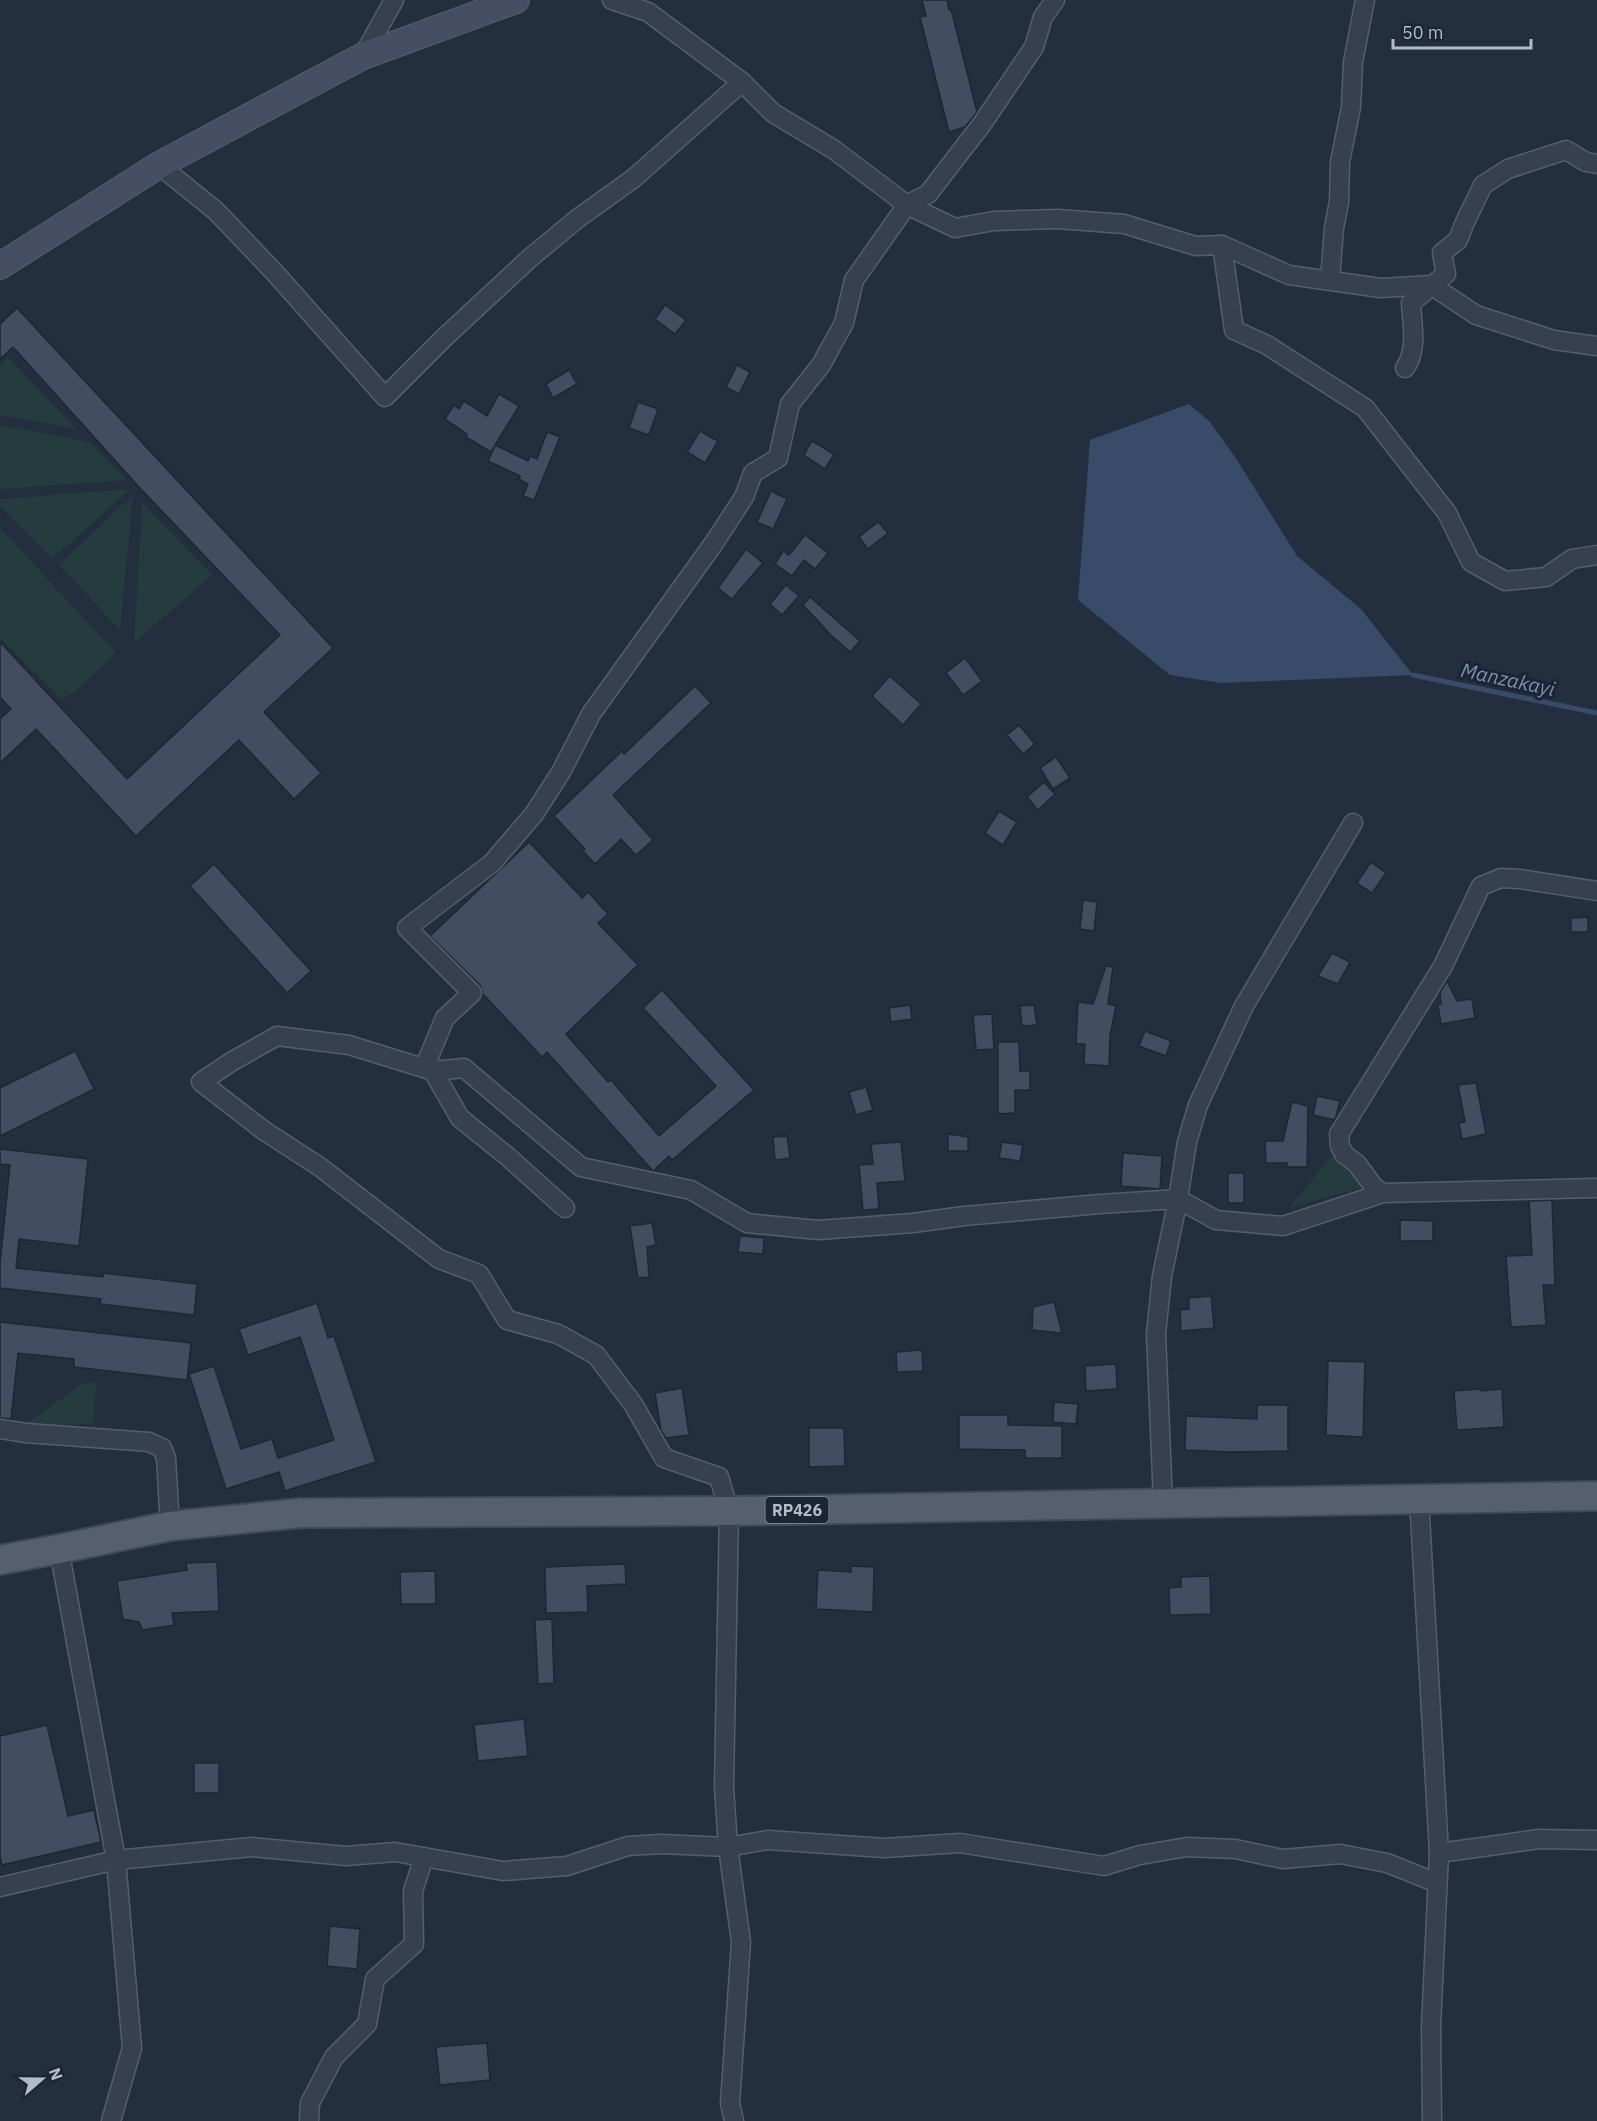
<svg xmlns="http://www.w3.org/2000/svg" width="1597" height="2121" viewBox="0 0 1597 2121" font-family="'IBM Plex Sans',sans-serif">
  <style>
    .green { fill: #253c3f }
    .water { fill: #384b68 }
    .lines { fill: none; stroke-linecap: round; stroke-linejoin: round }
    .stream { stroke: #384b68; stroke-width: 5 }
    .building { fill: #424e60; stroke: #1e2735; stroke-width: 1.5 }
    .street-casing { stroke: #555e6c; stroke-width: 21 }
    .secondary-casing { stroke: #555e6c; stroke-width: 28 }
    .primary-casing { stroke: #404957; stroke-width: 32 }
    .street { stroke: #37404e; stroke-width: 18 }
    .secondary { stroke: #454f61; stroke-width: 26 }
    .primary { stroke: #555f6e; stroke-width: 28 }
    .labels { text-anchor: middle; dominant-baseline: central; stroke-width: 6; stroke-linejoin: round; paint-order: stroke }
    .shield { fill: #1c2533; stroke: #868e9c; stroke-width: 1.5 }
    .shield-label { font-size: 16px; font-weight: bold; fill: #b3bbc9 }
    .water-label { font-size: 20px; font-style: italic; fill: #7a91b2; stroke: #1c2533 }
  </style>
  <rect width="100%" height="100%" fill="#232e3e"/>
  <g class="green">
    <polygon points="8,357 76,429 0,415 0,365"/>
    <polygon points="0,425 90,442 126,480 0,489"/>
    <polygon points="130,489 52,559 0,506 0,499"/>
    <polygon points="133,495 120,630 59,565"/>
    <polygon points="142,503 212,575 134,643"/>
    <polygon points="0,528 116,653 73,693 62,699 0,638"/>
    <polygon points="1340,1156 1364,1187 1289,1208 1330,1158"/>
    <polygon points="96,1382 93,1424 23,1426 81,1385"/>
  </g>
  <polygon class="water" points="1189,404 1210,422 1237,460 1297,556 1361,609 1413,675 1221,683 1170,675 1078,600 1090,440"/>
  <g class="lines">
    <polyline class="stream" points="1413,675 1597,713"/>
  </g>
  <g class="building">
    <polygon points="922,0 947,0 949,10 951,9 977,112 965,127 949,132 920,17 926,16"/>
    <polygon points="665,305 686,320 675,334 655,319"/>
    <polygon points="17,308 333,648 264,712 321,773 294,799 239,740 136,836 36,729 0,763 0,719 11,709 0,697 0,642 127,779 280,635 138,486 13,347 0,359 0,324"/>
    <polygon points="737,365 750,372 739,394 726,387"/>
    <polygon points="569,370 577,384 553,398 546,384"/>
    <polygon points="499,394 519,406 495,445 528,461 530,456 537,459 547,432 560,437 534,500 523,496 528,484 519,479 520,476 488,461 495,446 491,452 466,437 467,434 445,419 454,405 459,409 464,401 487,416"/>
    <polygon points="638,402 658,409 649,435 629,428"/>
    <polygon points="700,431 718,441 705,463 687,452"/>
    <polygon points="812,441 834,454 825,469 804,455"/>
    <polygon points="771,491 787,499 773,529 757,522"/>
    <polygon points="878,522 888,533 868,549 859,537"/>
    <polygon points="805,535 828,553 815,569 804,560 792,576 775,564 783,551 789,555"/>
    <polygon points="746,549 763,563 732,599 718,588"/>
    <polygon points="786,585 799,596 782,615 770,604"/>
    <polygon points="810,597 860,641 850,652 831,635 803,605"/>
    <polygon points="965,658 982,681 963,695 946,673"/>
    <polygon points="890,676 921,704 903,725 872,696"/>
    <polygon points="695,686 711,703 613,795 653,840 636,855 621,839 595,864 583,851 585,849 554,816 622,751 624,754"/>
    <polygon points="1019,725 1035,744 1023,754 1007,735"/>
    <polygon points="1056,757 1070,778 1053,789 1040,768"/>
    <polygon points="1044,782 1055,794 1038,810 1027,797"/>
    <polygon points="999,811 1017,822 1003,845 985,833"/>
    <polygon points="529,842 582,898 588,892 608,914 598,923 638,965 566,1034 608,1082 611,1080 659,1136 716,1086 643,1008 662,990 754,1090 672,1160 669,1156 653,1171 547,1052 542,1057 483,994 480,985 430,936"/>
    <polygon points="1371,862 1386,873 1372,893 1357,883"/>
    <polygon points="214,864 311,971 287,993 190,886"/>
    <polygon points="1083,900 1097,902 1094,931 1080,929"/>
    <polygon points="1588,917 1588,932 1571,932 1571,918"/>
    <polygon points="1332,953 1350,962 1338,984 1318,976"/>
    <polygon points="1106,966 1113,967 1108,1004 1116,1006 1110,1035 1109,1066 1084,1064 1085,1044 1076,1044 1078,1002 1093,1004"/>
    <polygon points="1447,981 1457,1001 1472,999 1475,1018 1441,1024 1438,1005 1441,1004 1440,992"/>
    <polygon points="910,1005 912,1019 891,1022 889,1008"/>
    <polygon points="1034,1005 1037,1025 1022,1026 1020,1006"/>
    <polygon points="992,1014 994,1049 976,1050 973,1015"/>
    <polygon points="1145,1031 1171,1041 1166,1056 1139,1046"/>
    <polygon points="998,1042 1019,1042 1020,1071 1030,1071 1030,1090 1015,1090 1015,1113 998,1114"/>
    <polygon points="75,1051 94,1089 0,1136 0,1088"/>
    <polygon points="1476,1083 1486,1134 1462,1139 1459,1123 1465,1122 1458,1085"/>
    <polygon points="866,1087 873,1110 856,1115 849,1092"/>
    <polygon points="1317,1096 1340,1101 1335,1120 1313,1115"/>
    <polygon points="1292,1102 1308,1106 1307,1167 1287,1167 1287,1163 1266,1163 1265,1141 1283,1141"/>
    <polygon points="948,1134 968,1137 968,1151 948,1151"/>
    <polygon points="787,1136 790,1158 775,1160 773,1137"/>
    <polygon points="901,1142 905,1181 877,1183 879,1209 863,1210 859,1165 873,1164 871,1144"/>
    <polygon points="1002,1142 1023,1145 1020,1161 999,1158"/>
    <polygon points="0,1149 88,1159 79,1246 19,1239 16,1268 103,1277 103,1273 197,1284 194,1315 100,1304 101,1299 0,1288 0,1264 10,1165 0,1164"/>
    <polygon points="1123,1153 1162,1156 1160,1189 1121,1186"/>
    <rect x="1228" y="1173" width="16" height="30"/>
    <polygon points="1552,1200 1555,1285 1543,1285 1546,1325 1511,1327 1506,1256 1532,1255 1529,1201"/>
    <polygon points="1400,1220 1433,1221 1433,1241 1400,1241"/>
    <polygon points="652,1223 656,1245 647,1247 649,1277 638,1278 630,1226"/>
    <polygon points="740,1236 764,1238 763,1254 738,1252"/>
    <polygon points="1211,1296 1214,1328 1181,1331 1180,1310 1189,1309 1189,1298"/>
    <polygon points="1054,1302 1062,1333 1032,1330 1033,1307"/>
    <polygon points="317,1303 328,1338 334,1336 376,1462 285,1491 279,1472 226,1489 189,1374 214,1366 241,1449 272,1439 278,1458 334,1440 300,1337 248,1355 239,1329"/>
    <polygon points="0,1322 191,1343 187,1380 74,1367 74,1359 18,1353 11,1419 0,1418"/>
    <polygon points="922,1350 923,1371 897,1372 896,1352"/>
    <polygon points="1328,1361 1365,1362 1363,1437 1326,1435"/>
    <polygon points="1116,1364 1117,1389 1086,1391 1085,1366"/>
    <polygon points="682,1388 689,1435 666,1438 661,1431 655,1393"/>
    <polygon points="1481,1389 1481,1391 1502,1389 1504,1427 1457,1430 1454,1391"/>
    <polygon points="1054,1402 1078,1404 1076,1424 1053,1422"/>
    <polygon points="1257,1405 1288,1405 1288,1451 1230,1452 1185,1450 1186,1416 1257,1419"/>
    <polygon points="959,1415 1008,1415 1008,1425 1062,1426 1062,1458 1025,1458 1025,1450 959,1449"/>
    <polygon points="809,1428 844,1428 845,1466 809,1467"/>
    <polygon points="217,1562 219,1611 172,1613 174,1625 143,1630 139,1622 123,1619 117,1581 187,1570 186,1563"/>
    <polygon points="625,1564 626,1584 587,1586 588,1612 546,1613 545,1567"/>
    <polygon points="851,1566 874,1567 873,1612 816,1609 818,1570 851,1572"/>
    <polygon points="435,1571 436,1604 401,1604 400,1572"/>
    <polygon points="1210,1576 1211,1614 1170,1615 1169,1588 1181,1587 1181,1577"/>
    <polygon points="552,1619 554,1683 538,1684 535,1620"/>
    <polygon points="524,1719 528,1756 478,1761 474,1725"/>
    <polygon points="47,1725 68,1816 94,1810 101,1842 2,1865 0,1856 0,1736"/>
    <rect x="194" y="1763" width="25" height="30"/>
    <polygon points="330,1926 360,1929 357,1969 327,1966"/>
    <polygon points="487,2043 490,2080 440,2085 436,2047"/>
  </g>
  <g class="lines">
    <g class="street-casing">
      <g id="street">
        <polyline points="612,0 648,12 742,82"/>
        <polyline points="363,56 394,0"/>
        <polyline points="159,165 216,211 275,273 385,397 446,336 530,258 577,219 634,178 742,82 773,113 833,149 907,205 955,228 994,221 1058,219 1124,224 1196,246 1222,245 1234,330 1267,345 1365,408 1447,513 1471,562 1505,581 1546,577 1572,559 1597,555"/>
        <polyline points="1222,245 1289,275 1381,288 1431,285 1476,315 1554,340 1597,346"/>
        <polyline points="1330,280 1334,228 1339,202 1340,162 1351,107 1353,62 1365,0"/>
        <path d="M1405 368C1418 350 1412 324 1411 303L1446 274 1442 253 1458 240 1465 222 1483 185 1508 169 1566 150 1586 162 1597 164"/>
        <polyline points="1383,1193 1374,1187 1357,1164 1344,1154 1340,1146 1339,1134 1443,966 1481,886 1501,878 1520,879 1597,891"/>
        <polyline points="565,1208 507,1156 460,1118 427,1061 445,1018 472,993 407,928 492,863 534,814 561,772 591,714 714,543 744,497 753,473 778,458 790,404 821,365 844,323 854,280 907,205 928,194 982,124 1034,47 1043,17 1055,0"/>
        <polyline points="0,1429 26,1433 149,1442 162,1448 166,1458 170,1526"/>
        <polyline points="1419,1498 1439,1853 1431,2026 1432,2121"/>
        <polyline points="1163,1502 1156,1334 1162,1276 1178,1199 1187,1142 1198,1105 1244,1006 1353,823"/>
        <polyline points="59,1549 116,1860 132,2048 111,2121"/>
        <polyline points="1439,1853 1539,1839 1597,1840"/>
        <polyline points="0,1887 116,1860 252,1847 346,1856 395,1852 503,1871 567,1866 628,1846 661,1844 728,1847 768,1840 885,1848 960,1843 1104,1866 1140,1855 1187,1847 1235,1849 1283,1859 1340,1854 1387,1863 1437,1883"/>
        <polyline points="309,2121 310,2103 334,2057 367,2024 375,1979 414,1944 413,1891 424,1857"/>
        <polyline points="734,2121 730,2103 741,1942 728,1847 724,1787 729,1511 719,1477 664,1458 633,1404 596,1355 558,1334 507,1320 479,1274 439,1259 320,1167 263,1130 201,1082 231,1062 277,1036 349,1045 433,1071 464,1068 581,1167 691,1190 747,1223 818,1230 913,1223 964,1216 1100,1204 1178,1199 1216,1220 1283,1226 1383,1193 1597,1188"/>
      </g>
    </g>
    <g class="secondary-casing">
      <polyline id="secondary" points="0,266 159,165 363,56 516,0"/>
    </g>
    <g class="primary-casing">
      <polyline id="primary" points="0,1560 59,1549 170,1526 301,1513 729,1511 1597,1496"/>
    </g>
    <use href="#street" class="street"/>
    <use href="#secondary" class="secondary"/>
    <use href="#primary" class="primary"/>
  </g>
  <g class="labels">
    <rect class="shield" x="765.5" y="1497" width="63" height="26" rx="4.5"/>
    <g class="shield-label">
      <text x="797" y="1510">RP426</text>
    </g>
    <g class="water-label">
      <text transform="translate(1508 679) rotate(12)">Manzakayi</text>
    </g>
  </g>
  <g transform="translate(42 2079) rotate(70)" stroke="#1c2533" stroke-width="4.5" paint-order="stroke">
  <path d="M0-4.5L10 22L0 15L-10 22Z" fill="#b3bbc9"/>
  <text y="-9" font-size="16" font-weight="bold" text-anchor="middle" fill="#b3bbc9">N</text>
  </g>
  <path d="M1393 39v9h138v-9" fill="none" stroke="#b3bbc9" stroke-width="3"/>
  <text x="1402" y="39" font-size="18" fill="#b3bbc9" stroke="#1c2533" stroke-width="4.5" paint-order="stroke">50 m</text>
</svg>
